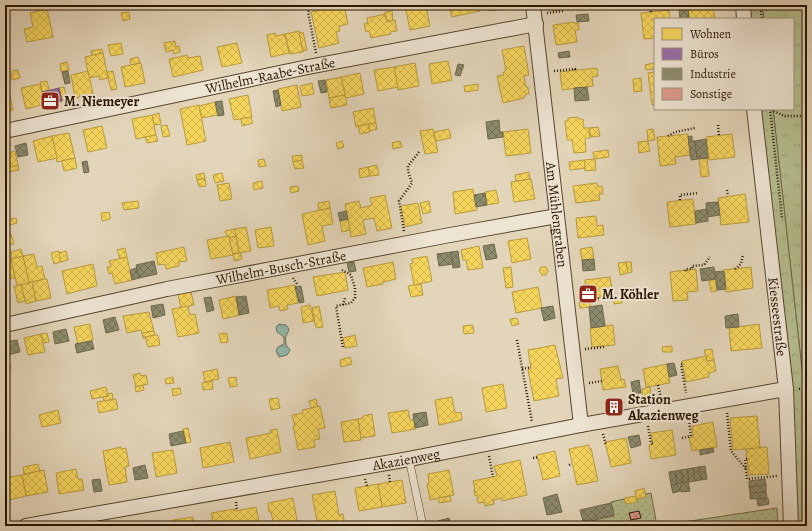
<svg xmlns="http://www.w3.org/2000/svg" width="812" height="531" viewBox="0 0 812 531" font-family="Alegreya,serif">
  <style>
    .grass { fill: url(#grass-tufts); stroke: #6e6947 }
    .park { fill: url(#park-crowns); stroke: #6e6947 }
    .garden { fill: url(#garden-dots); stroke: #6e6947 }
    .water { fill: url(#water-waves); stroke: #697768 }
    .homes { fill: url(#homes-cross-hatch); stroke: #b89b40 }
    .offices { fill: url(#offices-cross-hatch); stroke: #775578 }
    .industry { fill: url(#industry-cross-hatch); stroke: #6e684d }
    .building { fill: url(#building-cross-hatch); stroke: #281500 }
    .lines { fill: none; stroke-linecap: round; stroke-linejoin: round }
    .lane-casing { stroke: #57452e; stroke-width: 8 }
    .street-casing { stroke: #57452e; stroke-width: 16 }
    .path { stroke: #281500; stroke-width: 2.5; stroke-dasharray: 1 2; stroke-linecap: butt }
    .lane { stroke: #ede4d2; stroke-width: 7 }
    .street { stroke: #ede4d2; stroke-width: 14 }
    .labels { text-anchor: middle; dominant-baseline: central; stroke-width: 4; stroke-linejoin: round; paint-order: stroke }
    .street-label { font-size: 14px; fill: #281500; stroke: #ede4d2 }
    .poi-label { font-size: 14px; font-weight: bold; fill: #281500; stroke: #ede4d2; text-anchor: start }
  </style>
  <defs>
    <pattern id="grass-tufts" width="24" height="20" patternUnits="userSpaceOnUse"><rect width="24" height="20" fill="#b5bd8e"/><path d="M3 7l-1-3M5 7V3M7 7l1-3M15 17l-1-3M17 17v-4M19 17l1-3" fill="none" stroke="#9ca279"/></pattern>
    <pattern id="park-crowns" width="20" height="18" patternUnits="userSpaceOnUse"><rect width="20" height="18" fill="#b5bd8e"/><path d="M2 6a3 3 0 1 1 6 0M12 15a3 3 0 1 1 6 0" fill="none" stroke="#9ca279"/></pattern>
    <pattern id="garden-dots" width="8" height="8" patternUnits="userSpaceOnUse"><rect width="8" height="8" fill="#b5bd8e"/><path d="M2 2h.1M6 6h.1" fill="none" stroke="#9ca279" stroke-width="1.8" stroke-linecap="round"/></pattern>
    <pattern id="water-waves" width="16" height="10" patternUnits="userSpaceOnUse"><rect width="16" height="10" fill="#95b9ad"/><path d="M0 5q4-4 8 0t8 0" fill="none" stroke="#809e93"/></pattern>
    <pattern id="homes-cross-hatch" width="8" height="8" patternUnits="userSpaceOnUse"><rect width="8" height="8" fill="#f6d55c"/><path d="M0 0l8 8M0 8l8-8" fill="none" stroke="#d3b64e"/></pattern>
    <pattern id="offices-cross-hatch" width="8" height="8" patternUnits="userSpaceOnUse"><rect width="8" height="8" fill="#9970ab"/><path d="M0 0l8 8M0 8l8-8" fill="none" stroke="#7d5b89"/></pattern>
    <pattern id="industry-cross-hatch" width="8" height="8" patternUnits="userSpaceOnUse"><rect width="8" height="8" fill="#8c8c6e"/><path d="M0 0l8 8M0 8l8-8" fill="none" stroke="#727158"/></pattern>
    <pattern id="building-cross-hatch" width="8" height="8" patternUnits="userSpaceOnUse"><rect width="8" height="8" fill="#e09a8d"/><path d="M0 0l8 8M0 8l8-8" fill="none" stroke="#b67c71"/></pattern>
  </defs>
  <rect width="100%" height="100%" fill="#e3d5b9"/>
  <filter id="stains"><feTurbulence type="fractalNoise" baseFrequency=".005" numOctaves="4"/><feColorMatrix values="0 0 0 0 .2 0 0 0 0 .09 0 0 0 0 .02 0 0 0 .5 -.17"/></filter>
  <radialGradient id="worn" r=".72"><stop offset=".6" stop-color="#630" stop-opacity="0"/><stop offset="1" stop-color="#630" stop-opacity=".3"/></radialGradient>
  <g class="grass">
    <polygon points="762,5 807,5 807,380 803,378 773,109 793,109 793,19 764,19"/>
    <polygon points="807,395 807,526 802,396"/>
  </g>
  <g class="park">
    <polygon points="748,5 762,5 764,19 750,19"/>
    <polygon points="760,109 773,109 803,378 802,396 807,526 797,526 792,379"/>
  </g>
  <polygon class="garden" points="651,493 657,526 777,508 778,526 580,526 580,523 614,516 611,502"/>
  <path class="water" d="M279 324 286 325C290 329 289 331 286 336 285 338 286 342 286 345L290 350 287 355 279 357 276 351 278 347 284 344V337L277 332 276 327Z"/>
  <g class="homes">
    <polygon points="344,5 348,24 339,26 340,31 336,32 339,43 319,48 311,12"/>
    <polygon points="449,5 478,5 480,11 452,17"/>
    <polygon points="488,5 508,5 509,8 489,11"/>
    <polygon points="551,5 583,5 583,7 552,11"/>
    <polygon points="426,6 430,26 410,30 406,10"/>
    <polygon points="713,6 715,19 689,19 688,8"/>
    <polygon points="47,9 53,37 27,42 24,29 33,27 30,13"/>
    <polygon points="669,10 670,19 655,19 655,38 644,39 641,13"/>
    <polygon points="392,11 393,20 387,22 385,12"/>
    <polygon points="129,12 130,19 123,21 121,13"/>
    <polygon points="385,14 387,22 395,20 397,31 390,32 391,34 371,38 369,31 366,32 364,24 368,23 367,18"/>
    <polygon points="574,22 574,23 578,23 579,30 575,30 577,42 556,45 553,25"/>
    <polygon points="299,31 303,52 290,54 285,34"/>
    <polygon points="303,32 307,50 303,51 299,33"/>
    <polygon points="275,33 276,36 285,34 289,53 271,57 267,35"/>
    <polygon points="175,41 176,47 179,46 180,52 174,54 173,50 166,52 164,43"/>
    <polygon points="121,43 123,54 111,56 108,45"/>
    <polygon points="237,43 242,63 222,67 217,47"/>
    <polygon points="524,46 529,75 524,76 526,87 528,87 529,94 526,94 524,98 503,103 497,76 504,75 503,73 506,70 502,50"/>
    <polygon points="102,49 103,53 92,56 91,51"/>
    <polygon points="103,53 108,78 100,80 99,76 89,78 85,57"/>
    <polygon points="187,55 188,58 200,56 203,70 173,77 169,59"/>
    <polygon points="138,57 140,63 131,65 130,59"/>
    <polygon points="448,61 452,80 432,84 429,64"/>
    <polygon points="67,62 69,70 61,72 60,64"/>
    <polygon points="140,63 141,63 145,83 125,87 121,67"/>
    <polygon points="415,63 419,86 398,90 394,67"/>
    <polygon points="654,63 655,69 646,70 645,65"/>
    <polygon points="394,67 398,87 378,91 374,70"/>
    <polygon points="597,68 598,76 592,77 593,86 562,90 560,72"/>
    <polygon points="18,70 20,78 12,80 11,74 13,74 12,71"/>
    <polygon points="88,71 93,94 75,98 71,75"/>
    <polygon points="113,71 117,89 111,90 107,72"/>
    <polygon points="655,72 655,104 652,105 648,73"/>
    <polygon points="360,73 364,94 346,98 341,77"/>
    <polygon points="341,77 345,95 329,98 326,80"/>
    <polygon points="641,78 642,91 634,92 633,79"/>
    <polygon points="47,81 49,90 42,92 40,82"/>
    <polygon points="7,83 13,110 10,111 10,114 5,115 5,84"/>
    <polygon points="312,83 314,94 302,96 300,86"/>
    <polygon points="40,84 45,104 26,109 21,88"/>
    <polygon points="478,84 478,90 465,92 464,86"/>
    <polygon points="297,85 301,107 282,111 278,89"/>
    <polygon points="64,87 67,99 62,100 59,88"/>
    <polygon points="248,95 252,117 234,120 229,99"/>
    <polygon points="345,95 347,105 331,108 329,98"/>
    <polygon points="215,102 218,115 202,118 199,106"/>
    <polygon points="199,105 206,141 187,145 180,109"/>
    <polygon points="373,108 376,123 356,127 353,112"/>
    <polygon points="159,113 161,124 154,125 152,115"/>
    <polygon points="152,115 156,135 136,139 132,119"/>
    <polygon points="251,117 253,123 242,126 241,119"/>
    <polygon points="578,117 579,119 583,119 584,128 589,128 590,138 585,138 586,152 574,153 572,140 567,140 565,121 568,121 568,118"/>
    <polygon points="376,123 377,129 370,131 368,124"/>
    <polygon points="368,124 370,132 360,134 358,126"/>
    <polygon points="167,125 170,136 163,137 161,126"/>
    <polygon points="102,126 107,148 88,152 83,130"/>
    <polygon points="598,127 600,136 591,137 589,128"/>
    <polygon points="433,129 438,152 425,154 420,131"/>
    <polygon points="449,129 451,138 436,141 434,132"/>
    <polygon points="528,129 531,153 506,156 503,132"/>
    <polygon points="653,129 655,140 648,141 647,130"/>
    <polygon points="69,133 75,158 57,162 52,136"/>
    <polygon points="688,134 690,155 675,157 676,164 660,166 657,137"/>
    <polygon points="732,134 735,157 709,160 706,137"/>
    <polygon points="156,135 158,141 147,143 145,137"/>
    <polygon points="52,136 57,158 38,162 33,141"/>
    <polygon points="342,141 344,147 338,149 336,143"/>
    <polygon points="400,141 402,147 393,149 392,143"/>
    <polygon points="648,141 650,151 639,153 638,142"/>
    <polygon points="608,150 609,157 594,159 593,152"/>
    <polygon points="15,151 18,165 5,169 5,154"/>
    <polygon points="302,155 302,160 293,162 292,156"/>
    <polygon points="75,158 77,168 64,171 62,161"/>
    <polygon points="707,158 709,176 701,177 699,159"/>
    <polygon points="264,159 266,166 259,167 258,160"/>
    <polygon points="595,159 596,170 585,171 584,160"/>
    <polygon points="302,160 304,168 295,169 293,162"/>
    <polygon points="584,160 585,168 570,170 569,162"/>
    <polygon points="18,165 19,170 8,172 7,168"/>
    <polygon points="377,165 379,175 370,176 368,167"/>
    <polygon points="368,167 370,176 360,178 359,169"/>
    <polygon points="529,172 530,179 516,181 515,175"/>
    <polygon points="204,173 205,178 197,180 196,175"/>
    <polygon points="222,173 224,181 215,183 213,175"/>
    <polygon points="205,178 206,186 199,187 197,180"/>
    <polygon points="531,179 535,199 514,202 511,182"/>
    <polygon points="262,181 263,188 254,190 253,183"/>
    <polygon points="229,183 232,199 220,201 217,185"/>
    <polygon points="597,183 598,187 602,186 603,194 599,194 600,200 576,203 573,186"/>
    <polygon points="298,186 299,191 291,193 290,187"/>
    <polygon points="473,189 477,210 455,214 453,192"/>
    <polygon points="496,190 499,203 487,205 485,192"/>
    <polygon points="745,194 749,222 721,225 718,198"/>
    <polygon points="385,195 392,228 377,231 374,218 363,220 366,234 351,237 345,204 359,201 361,208 372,205 370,198"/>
    <polygon points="693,199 696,224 670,227 667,202"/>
    <polygon points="138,201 139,208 124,210 122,203"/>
    <polygon points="329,201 330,208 319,211 318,203"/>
    <polygon points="429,201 431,212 423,214 420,203"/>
    <polygon points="418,203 422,223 405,227 401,206"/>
    <polygon points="330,208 333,224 322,226 325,241 308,245 302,214"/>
    <polygon points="109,212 110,219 102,221 101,213"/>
    <polygon points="596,216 597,226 603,225 604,235 578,238 576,218"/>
    <polygon points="16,218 17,223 10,225 9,219"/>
    <polygon points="348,219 350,230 342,232 340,221"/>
    <polygon points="246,227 251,251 239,253 235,229"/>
    <polygon points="271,227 274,246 258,248 255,230"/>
    <polygon points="235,229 236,236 229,238 229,236 227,236 225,231"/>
    <polygon points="11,234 14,244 5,246 5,235"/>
    <polygon points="229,236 233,255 211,259 207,240"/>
    <polygon points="236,236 239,253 233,254 229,238"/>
    <polygon points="527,238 531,259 512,263 508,241"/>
    <polygon points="479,246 483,268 468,270 466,260 463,260 461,250"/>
    <polygon points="184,247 187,261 179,262 179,266 166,269 165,264 158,265 156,253"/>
    <polygon points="592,247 594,259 582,260 580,249"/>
    <polygon points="125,248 127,257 120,259 117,250"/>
    <polygon points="21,249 23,256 12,259 11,252"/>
    <polygon points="59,251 61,262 54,264 51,253"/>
    <polygon points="66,251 68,260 61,262 59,253"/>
    <polygon points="241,253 242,259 234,261 233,254"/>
    <polygon points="34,254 37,267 42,266 45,279 29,283 23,256"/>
    <polygon points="23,256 29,283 17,286 11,259"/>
    <polygon points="427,256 432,281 414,285 410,264 413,263 412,259"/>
    <polygon points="127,257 132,280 115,284 112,273 109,274 107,267 111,267 109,261"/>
    <polygon points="11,259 15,278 5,280 5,260"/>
    <polygon points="393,262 396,279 383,282 383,284 367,287 363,268"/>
    <polygon points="626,262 631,262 632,272 628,273"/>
    <polygon points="626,262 628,273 620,275 618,263"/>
    <polygon points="93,264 97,286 67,294 62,271"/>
    <polygon points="511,267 513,287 506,288 503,268"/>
    <polygon points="541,267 546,267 548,271 546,275 542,275 539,271"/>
    <polygon points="751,267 753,288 726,292 723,270"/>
    <polygon points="696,269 698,291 687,292 688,300 673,301 670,272"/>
    <polygon points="345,272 348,290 317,296 313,277"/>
    <polygon points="610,277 613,296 587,299 585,280"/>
    <polygon points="45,279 47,279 51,298 36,301 32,282"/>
    <polygon points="716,279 717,291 711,292 709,280"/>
    <polygon points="32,282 36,301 26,304 21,285"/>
    <polygon points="421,284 423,295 411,297 408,286"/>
    <polygon points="21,285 25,301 18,303 14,286"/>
    <polygon points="295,285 298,303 287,305 288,309 280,311 279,306 270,308 267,290"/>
    <polygon points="538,287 542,308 516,313 512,292"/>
    <polygon points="191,292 194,305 181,308 178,294"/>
    <polygon points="236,296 240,315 223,319 219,300"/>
    <polygon points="622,297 622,303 614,304 614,298"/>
    <polygon points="590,301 590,307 580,308 579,302"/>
    <polygon points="310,305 314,321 303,323 301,307"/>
    <polygon points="188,306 190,315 195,314 199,333 178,337 172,309"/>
    <polygon points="319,306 323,327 316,328 312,308"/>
    <polygon points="149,312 154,331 142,333 141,330 127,333 123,316"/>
    <polygon points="517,318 519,324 512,326 510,319"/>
    <polygon points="90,324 93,340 78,344 74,327"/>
    <polygon points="759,324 762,348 731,351 729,328"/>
    <polygon points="473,325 474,333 464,334 463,326"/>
    <polygon points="613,325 615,345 592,347 590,328"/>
    <polygon points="154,331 155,335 143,338 142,333"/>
    <polygon points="47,333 49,342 43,343 41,334"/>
    <polygon points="227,333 228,342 221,343 219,334"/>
    <polygon points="41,334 45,352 28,355 24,338"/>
    <polygon points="155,335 158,335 160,345 148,347 145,337"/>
    <polygon points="355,335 357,346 345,348 343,338"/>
    <polygon points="555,345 563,378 556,379 559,396 534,401 528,370 531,369 528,350"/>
    <polygon points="5,346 11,369 5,371"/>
    <polygon points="672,346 672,352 663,352 662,347"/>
    <polygon points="712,349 714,360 707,361 704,350"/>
    <polygon points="706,356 707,361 714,360 716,371 709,373 709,377 686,382 682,361"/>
    <polygon points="350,357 352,364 341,367 340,360"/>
    <polygon points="667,364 670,383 646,387 643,369"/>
    <polygon points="618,366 621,380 624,379 626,387 603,390 600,369"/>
    <polygon points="217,369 219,379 205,382 203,372"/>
    <polygon points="140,373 141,376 146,375 148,384 136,387 133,375"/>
    <polygon points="173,377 174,383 166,384 165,379"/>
    <polygon points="236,377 237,386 230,387 228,378"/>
    <polygon points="212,381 213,389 203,390 202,383"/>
    <polygon points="503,384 507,408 486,412 482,388"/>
    <polygon points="143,385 144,390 136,392 135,387"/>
    <polygon points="106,387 108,396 92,399 90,391"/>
    <polygon points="650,387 651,396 643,397 642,389"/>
    <polygon points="180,388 181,394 173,396 172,389"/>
    <polygon points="112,393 113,399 104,401 103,397 108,396 107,394"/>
    <polygon points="452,397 455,413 461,412 462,420 439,425 435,400"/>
    <polygon points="278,398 280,408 271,410 269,399"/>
    <polygon points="116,399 118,409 99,413 97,402"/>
    <polygon points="316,399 318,407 311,408 309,401"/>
    <polygon points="320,406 325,428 318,429 320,439 314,440 315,447 298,450 293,426 295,426 292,415 303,413 302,410"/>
    <polygon points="58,410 61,423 42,427 39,415"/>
    <polygon points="408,410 410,420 414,419 416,429 392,433 388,413"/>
    <polygon points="372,414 375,436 361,438 358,419 363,418 363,416"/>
    <polygon points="757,416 760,448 733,450 730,418"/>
    <polygon points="358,419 361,440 344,442 341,422"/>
    <polygon points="713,422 717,447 692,451 689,438 693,437 692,426"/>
    <polygon points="188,428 191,442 186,443 183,429"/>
    <polygon points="277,429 281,452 250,459 246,438 271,433 270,430"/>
    <polygon points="672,430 676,455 651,459 649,445 653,444 651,433"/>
    <polygon points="626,438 631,463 611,467 605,442"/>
    <polygon points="230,442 234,462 203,468 200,448"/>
    <polygon points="589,445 589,449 591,448 598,481 577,485 569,449"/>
    <polygon points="121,447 122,449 126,448 129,466 125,467 127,482 109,485 103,451"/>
    <polygon points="767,447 769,474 749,475 746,449"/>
    <polygon points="173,450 177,473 156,477 152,453"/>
    <polygon points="555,451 560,476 543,480 537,455"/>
    <polygon points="520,460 527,495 502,501 502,498 493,500 494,504 485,506 484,502 478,503 477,495 475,496 474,490 475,489 473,481 497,476 494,466"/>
    <polygon points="38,464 40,471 24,474 23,467"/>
    <polygon points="76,469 78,479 82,479 84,490 59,494 56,473"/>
    <polygon points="44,470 48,492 26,496 22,475"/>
    <polygon points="449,470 454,495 430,500 427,484 429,483 428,474"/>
    <polygon points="22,475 26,496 9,500 5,478"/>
    <polygon points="402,480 406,503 382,507 378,484"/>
    <polygon points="378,484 382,507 359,511 355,488"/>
    <polygon points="644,488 646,497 636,499 635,491"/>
    <polygon points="335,491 339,515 343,514 345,526 318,526 312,495"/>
    <polygon points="450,496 451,501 439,503 438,498"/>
    <polygon points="636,496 637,502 626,504 624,498"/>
    <polygon points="293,498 298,526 274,526 271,512 269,512 268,503"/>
    <polygon points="256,507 260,526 214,526 211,513 235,509 235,511"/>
    <polygon points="193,517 194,526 174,526 173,520"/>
  </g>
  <polygon class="offices" points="59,88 62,101 45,104 42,92"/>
  <g class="industry">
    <polygon points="688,8 689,19 680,19 679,9"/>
    <polygon points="588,14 589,21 577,22 576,15"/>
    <polygon points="569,51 570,57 559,58 558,53"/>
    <polygon points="458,64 464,65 460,76 455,75"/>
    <polygon points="68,71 70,83 65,84 62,72"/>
    <polygon points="325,80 327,92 321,93 318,81"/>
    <polygon points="587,87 589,100 575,101 574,88"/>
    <polygon points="278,90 281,105 276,107 273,91"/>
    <polygon points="222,101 224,115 218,116 215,102"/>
    <polygon points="499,120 500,132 503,132 503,137 488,139 486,122"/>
    <polygon points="692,136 692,141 695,141 697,159 691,160 688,137"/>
    <polygon points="706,139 708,158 697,159 695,141"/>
    <polygon points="26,143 28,155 18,157 15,146"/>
    <polygon points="87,161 89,172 84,173 82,162"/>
    <polygon points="485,193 487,205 476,207 474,195"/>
    <polygon points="718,202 720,215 707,217 706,203"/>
    <polygon points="707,209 708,221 696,223 695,211"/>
    <polygon points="346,211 348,219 340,221 338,213"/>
    <polygon points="494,244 497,258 486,260 483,246"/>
    <polygon points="458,251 460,267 453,268 451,252"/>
    <polygon points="451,252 453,264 439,266 437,254"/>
    <polygon points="594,259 595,270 583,271 582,260"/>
    <polygon points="154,261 157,274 139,278 136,265"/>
    <polygon points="354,262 356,271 349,272 347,263"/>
    <polygon points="714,267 716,279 702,281 700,269"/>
    <polygon points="136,268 139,278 132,280 130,270"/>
    <polygon points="724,271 726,289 717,290 715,272"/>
    <polygon points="301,286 304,302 299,303 295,287"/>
    <polygon points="246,296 249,313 239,315 236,297"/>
    <polygon points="211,297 214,310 207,312 204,298"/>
    <polygon points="163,304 165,315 153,318 151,306"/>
    <polygon points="602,305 605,326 591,328 589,307"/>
    <polygon points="553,306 555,318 544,321 541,308"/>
    <polygon points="738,314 739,327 726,328 725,316"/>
    <polygon points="115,317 119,330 106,333 103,320"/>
    <polygon points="66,329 69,341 55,344 53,332"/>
    <polygon points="17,340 20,352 7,355 5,342"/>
    <polygon points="92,341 94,349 77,353 75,344"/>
    <polygon points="674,363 677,375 669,377 667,364"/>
    <polygon points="639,380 641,393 633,394 631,382"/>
    <polygon points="426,412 428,425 415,428 413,414"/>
    <polygon points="183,431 186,443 171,446 169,434"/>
    <polygon points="639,435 641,445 631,448 628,437"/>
    <polygon points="713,448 714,452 700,455 700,450"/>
    <polygon points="145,465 148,478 135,480 133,468"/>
    <polygon points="705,466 707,479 701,480 699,467"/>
    <polygon points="699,467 701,480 695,481 693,468"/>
    <polygon points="693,468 695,481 689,482 687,469"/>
    <polygon points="687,469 689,482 683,483 681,470"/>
    <polygon points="681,470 683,483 677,484 675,471"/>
    <polygon points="675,471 677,484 671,485 669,472"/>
    <polygon points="100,479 102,491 94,492 92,480"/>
    <polygon points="765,479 766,485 749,487 749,481"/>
    <polygon points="688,482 690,491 681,492 680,483"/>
    <polygon points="678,483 680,491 673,493 671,485"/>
    <polygon points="766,485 766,492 750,493 749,487"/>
    <polygon points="766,492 767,498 750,499 750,493"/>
    <polygon points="557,494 562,512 547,515 543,498"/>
    <polygon points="767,498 768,498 769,504 758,506 757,499"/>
    <polygon points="611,503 614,515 583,521 580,510"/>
    <polygon points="449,518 450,524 440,526 438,521"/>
  </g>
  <polygon class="building" points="639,511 641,518 631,520 629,513"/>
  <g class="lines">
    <g class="lane-casing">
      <polyline id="lane" points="409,459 423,526"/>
    </g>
    <g class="street-casing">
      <g id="street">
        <path id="s1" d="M533 5 581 425"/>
        <polyline points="743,5 744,19"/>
        <path id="s2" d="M754 109 786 389 791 526"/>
        <path id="s3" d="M5 131 308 67 536 24"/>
        <path id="s4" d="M5 325 167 289 450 235 557 216"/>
        <path id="s5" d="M26 526 409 459 581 425 786 389"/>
      </g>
    </g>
    <g class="path">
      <polyline points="697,5 697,7"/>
      <polyline points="760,5 762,19"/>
      <path d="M651 12 650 8C655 4 662 7 668 5"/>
      <polyline points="547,13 564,11 564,9"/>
      <polyline points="316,53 308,12 311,8 316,7 317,10"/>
      <polyline points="554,71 575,69 575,70"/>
      <polyline points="770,109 782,218"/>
      <polyline points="771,110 785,116 807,116"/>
      <polyline points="718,125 719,136"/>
      <polyline points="668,136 675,132 695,128"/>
      <polyline points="727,190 728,196"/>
      <polyline points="680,200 680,195 698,193"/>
      <polyline points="404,231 399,201 412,183 408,171 408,166 419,152"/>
      <polyline points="735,269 741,264 743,254"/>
      <polyline points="342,270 351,275 355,288 355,298 351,303 336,306 343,348"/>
      <polyline points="685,271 686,269 692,269 692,266 704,265 710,257"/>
      <polyline points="293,278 298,285"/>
      <polyline points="580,301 600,298"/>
      <polyline points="343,305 345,298"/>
      <polyline points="517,340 532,422"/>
      <polyline points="585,349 604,347 603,346"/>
      <polyline points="682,364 681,364 686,393"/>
      <polyline points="522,369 531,367"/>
      <polyline points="589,383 602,381"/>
      <polyline points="658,385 661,398"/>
      <polyline points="799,389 807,387"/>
      <polyline points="727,413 731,451 747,470"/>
      <polyline points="689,420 691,437"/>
      <polyline points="648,426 651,443 653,444"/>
      <polyline points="603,434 606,445"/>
      <polyline points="682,438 691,436"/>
      <polyline points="489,456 493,477"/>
      <polyline points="533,458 538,457"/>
      <polyline points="747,459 745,459 747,479 777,476"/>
      <polyline points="569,465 572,464"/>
      <polyline points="389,475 390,482"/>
      <polyline points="365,479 367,486"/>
      <polyline points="236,502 237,511"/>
    </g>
    <use href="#lane" class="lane"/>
    <use href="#street" class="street"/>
  </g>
  <defs>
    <g id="office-square" transform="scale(1)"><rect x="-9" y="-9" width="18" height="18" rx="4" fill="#8f2418" stroke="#ede4d2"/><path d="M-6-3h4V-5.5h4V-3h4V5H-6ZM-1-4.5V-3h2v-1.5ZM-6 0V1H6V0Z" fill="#fff"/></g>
    <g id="building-square" transform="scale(1)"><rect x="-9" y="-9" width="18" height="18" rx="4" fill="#8f2418" stroke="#ede4d2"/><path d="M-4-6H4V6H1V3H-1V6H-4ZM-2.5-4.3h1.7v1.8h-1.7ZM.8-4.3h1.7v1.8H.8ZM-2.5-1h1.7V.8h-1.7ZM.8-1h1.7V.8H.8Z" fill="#fff"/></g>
  </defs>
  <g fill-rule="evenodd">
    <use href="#office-square" x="50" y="101"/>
    <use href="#office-square" x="588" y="294"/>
    <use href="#building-square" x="614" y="407"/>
  </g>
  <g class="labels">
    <g class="street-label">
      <text stroke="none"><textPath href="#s3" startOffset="271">Wilhelm-Raabe-Straße</textPath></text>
      <text stroke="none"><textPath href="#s1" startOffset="211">Am Mühlengraben</textPath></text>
      <text stroke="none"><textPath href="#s4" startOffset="282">Wilhelm-Busch-Straße</textPath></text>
      <text stroke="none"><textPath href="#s2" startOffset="209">Kiesseestraße</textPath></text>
      <text stroke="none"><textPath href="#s5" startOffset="386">Akazienweg</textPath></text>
    </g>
    <g class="poi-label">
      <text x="64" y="101">M. Niemeyer</text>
      <text x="602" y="294">M. Köhler</text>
      <text x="628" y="399">Station<tspan x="628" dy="16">Akazienweg</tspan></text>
    </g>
  </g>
  <rect width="812" height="531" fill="none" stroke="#e3d5b9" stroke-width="20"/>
  <rect x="6" y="6" width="800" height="519" fill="none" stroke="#281500" stroke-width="2"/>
  <rect x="10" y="10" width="792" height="511" fill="none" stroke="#281500"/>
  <rect x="654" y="18" width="140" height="92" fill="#ede4d2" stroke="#9e917e"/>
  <rect x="662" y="28" width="20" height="12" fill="#f6d55c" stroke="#9e917e"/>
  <text x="690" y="38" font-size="12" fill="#281500">Wohnen</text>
  <rect x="662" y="48" width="20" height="12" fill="#9970ab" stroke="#9e917e"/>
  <text x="690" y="58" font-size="12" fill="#281500">Büros</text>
  <rect x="662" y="68" width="20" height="12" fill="#8c8c6e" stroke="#9e917e"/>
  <text x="690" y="78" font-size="12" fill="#281500">Industrie</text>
  <rect x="662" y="88" width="20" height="12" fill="#e09a8d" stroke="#9e917e"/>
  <text x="690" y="98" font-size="12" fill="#281500">Sonstige</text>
  <rect width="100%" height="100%" filter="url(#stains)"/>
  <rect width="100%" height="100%" fill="url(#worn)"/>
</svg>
